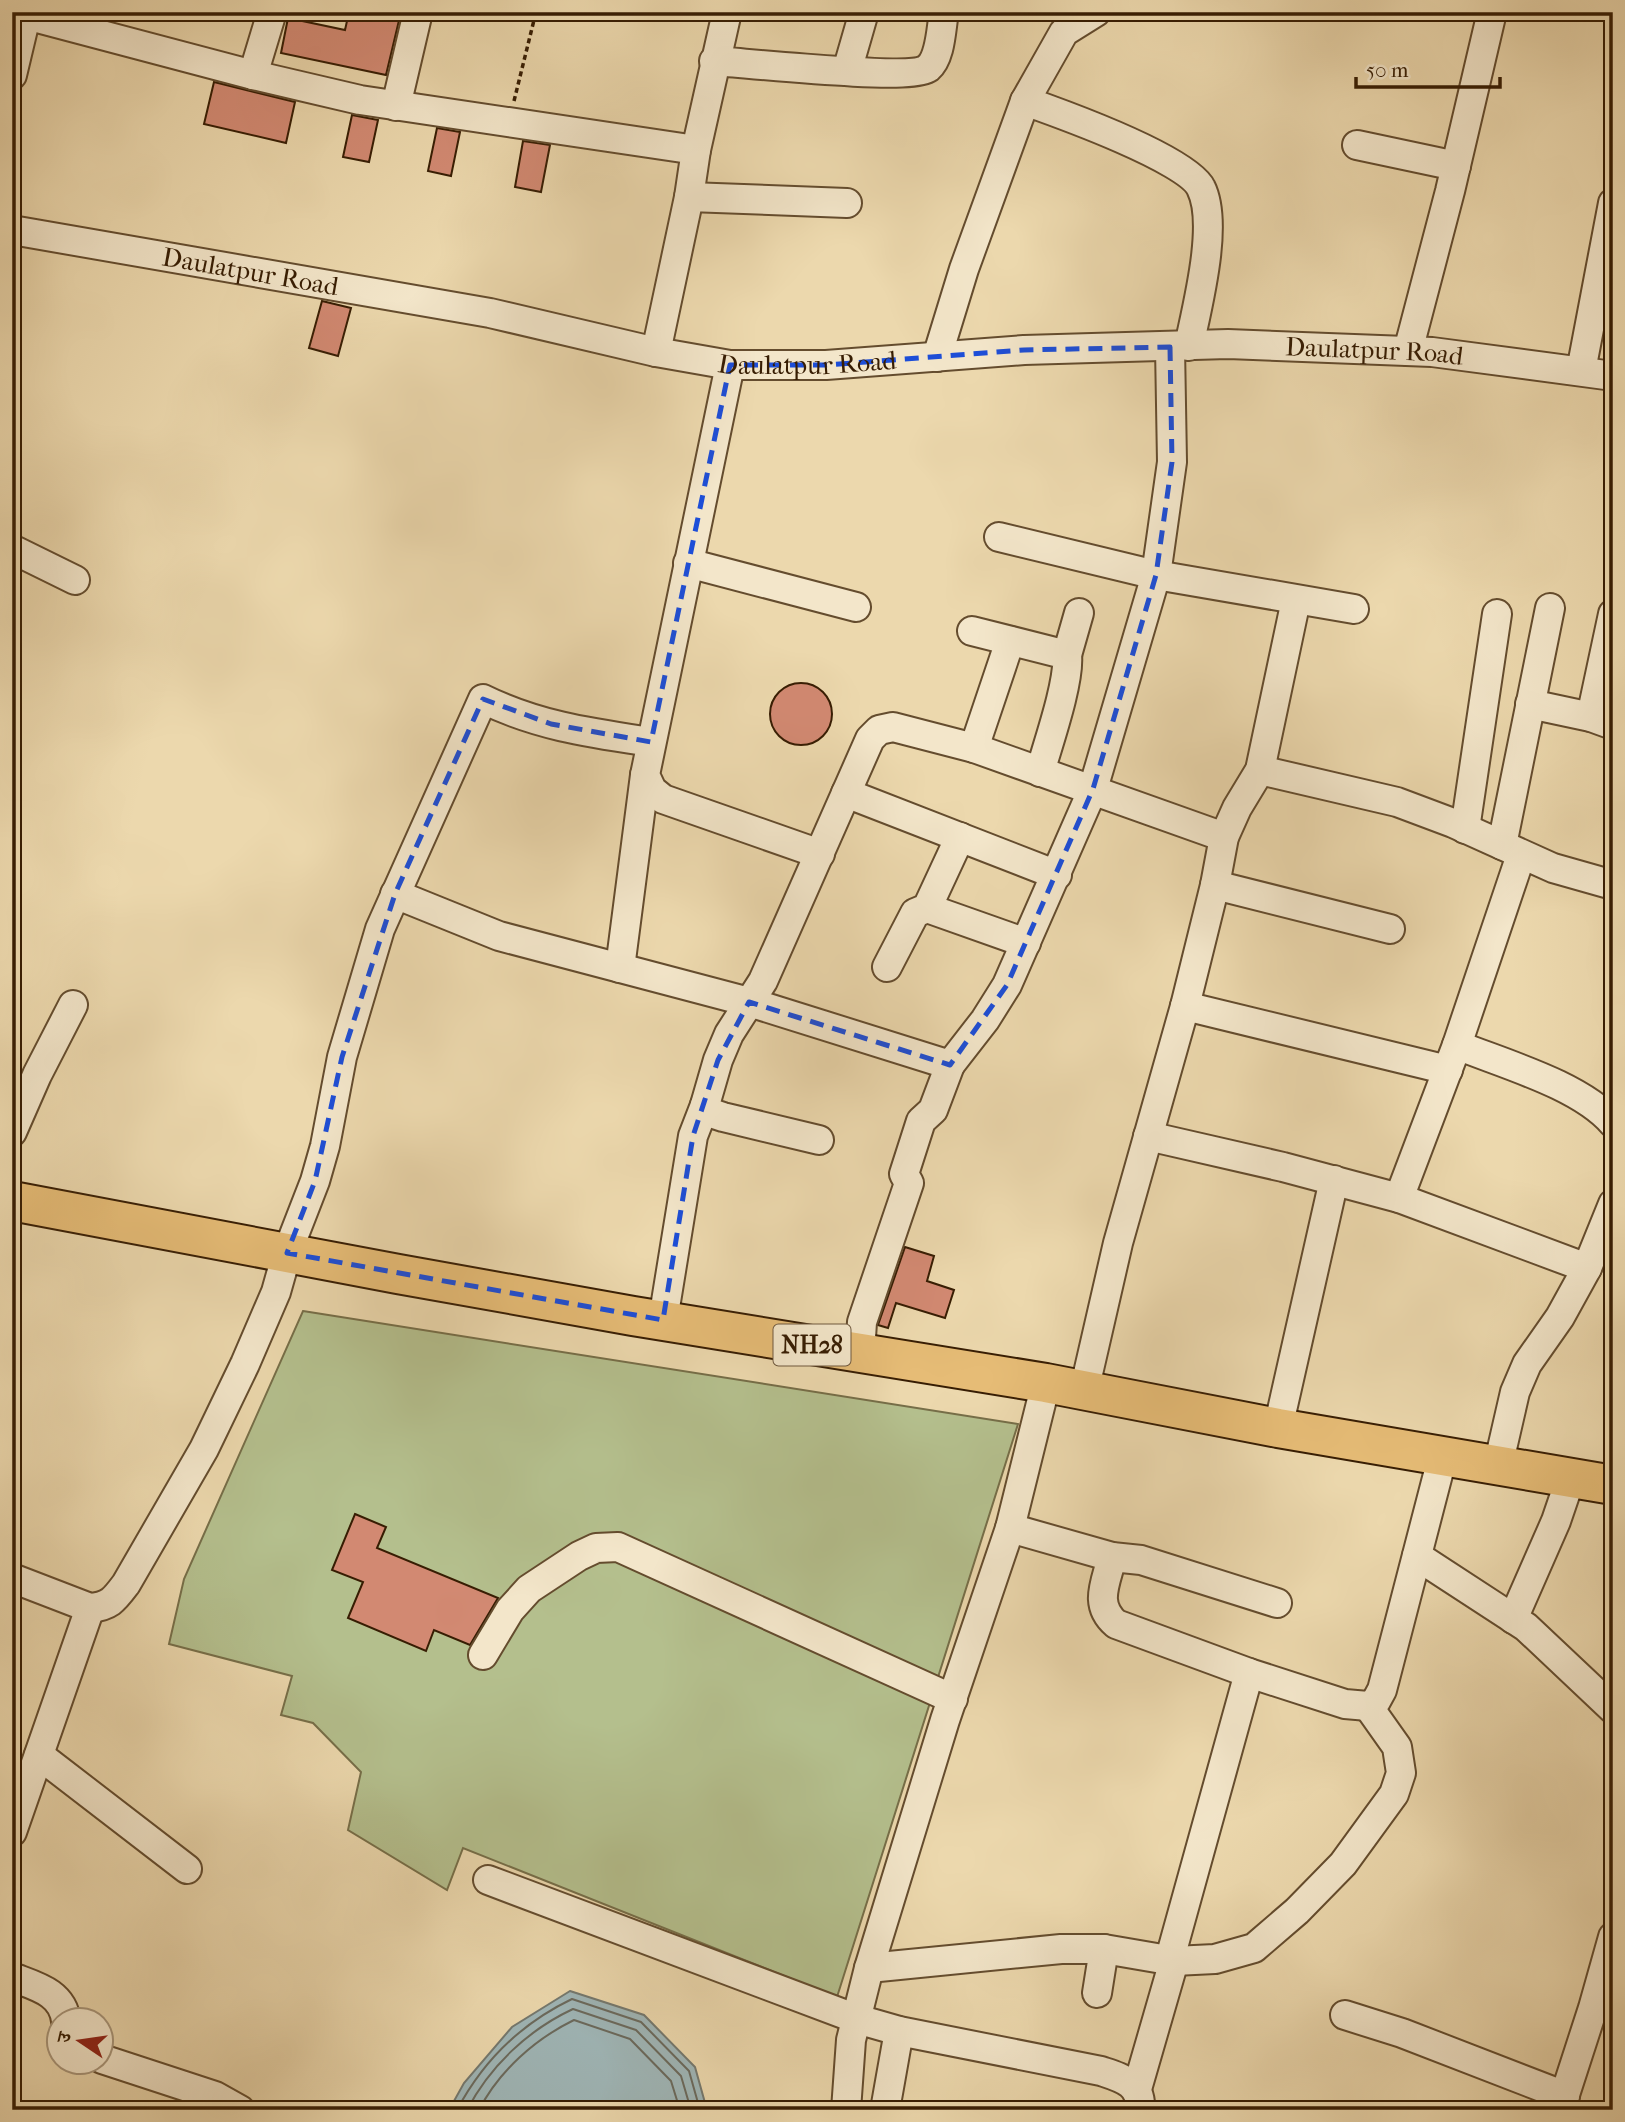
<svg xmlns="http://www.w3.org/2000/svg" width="1625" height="2122" viewBox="0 0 1625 2122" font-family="'IM FELL French Canon','Noto Serif Devanagari',serif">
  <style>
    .green { fill: #b4bf8d; stroke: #766e48; stroke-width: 2 }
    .water { fill: #9fb6b7; stroke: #75796f; stroke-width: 2 }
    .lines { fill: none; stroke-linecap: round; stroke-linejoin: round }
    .shore { stroke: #6b6a5d; stroke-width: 2 }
    .building { fill: #d28972; stroke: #371d03; stroke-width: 2 }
    .minor-casing { stroke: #644c2e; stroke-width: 32 }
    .highway-casing { stroke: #371d03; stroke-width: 42 }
    .path { stroke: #371d03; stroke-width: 3.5; stroke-dasharray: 5 3.5; stroke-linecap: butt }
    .minor { stroke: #f3e6ca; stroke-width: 28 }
    .highway { stroke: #e6bc76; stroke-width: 38 }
    .marked { fill: none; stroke: #1d4ed8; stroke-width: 5; stroke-dasharray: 14 9; stroke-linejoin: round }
    .labels { text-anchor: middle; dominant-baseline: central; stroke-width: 5; stroke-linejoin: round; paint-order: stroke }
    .shield { fill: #f3e6ca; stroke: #6f593f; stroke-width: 2 }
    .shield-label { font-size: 24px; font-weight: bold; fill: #371d03 }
    .street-label { font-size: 26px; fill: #371d03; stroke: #f3e6ca }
  </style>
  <rect width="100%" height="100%" fill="#ecd8ad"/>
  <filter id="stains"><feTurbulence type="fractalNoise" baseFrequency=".00286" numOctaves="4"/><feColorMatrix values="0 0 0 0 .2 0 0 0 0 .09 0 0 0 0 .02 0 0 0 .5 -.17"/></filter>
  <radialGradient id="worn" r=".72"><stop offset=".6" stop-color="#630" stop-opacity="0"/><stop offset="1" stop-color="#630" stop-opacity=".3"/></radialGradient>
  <polygon class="green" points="303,1311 1018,1424 837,1997 463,1848 447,1890 348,1830 361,1772 313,1723 281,1715 292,1676 169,1644 184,1579"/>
  <polygon class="water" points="570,1991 644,2015 695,2067 707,2110 449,2110 464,2083 512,2027"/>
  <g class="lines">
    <g class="shore">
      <path d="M457 2110C483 2061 522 2023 572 1999L641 2022 689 2071 700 2110"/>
      <path d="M467 2110C490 2066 528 2030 573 2009L636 2030 681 2076 691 2110"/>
      <path d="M479 2110C499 2071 535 2039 574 2020L630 2039 671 2081 680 2110"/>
    </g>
  </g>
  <g class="building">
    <polygon points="349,12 401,12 386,75 281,53 288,18 345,30"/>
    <polygon points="214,82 295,102 286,143 204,124"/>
    <polygon points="352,115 378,120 369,162 343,157"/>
    <polygon points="437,128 460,132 451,176 428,171"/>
    <polygon points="523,141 550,145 541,192 515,187"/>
    <polygon points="322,301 351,308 338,356 309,348"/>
    <circle cx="801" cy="714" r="31"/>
    <polygon points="905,1247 934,1256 927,1281 954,1290 945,1318 896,1303 888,1328 878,1325"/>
    <polygon points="355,1514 386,1527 377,1548 498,1598 470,1645 434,1630 426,1651 348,1618 363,1582 332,1570"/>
  </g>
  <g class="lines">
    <g class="minor-casing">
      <g id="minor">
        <polyline points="26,15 253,75 360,100 696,150"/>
        <path d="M714 61C746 63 911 81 928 68 941 57 941 28 944 12"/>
        <polyline points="847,71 864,12"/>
        <polyline points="12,75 27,12"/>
        <polyline points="253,75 272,12"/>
        <path d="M1025 101C1059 113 1188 159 1201 188 1219 224 1197 307 1189 346"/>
        <polyline points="396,106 418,12"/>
        <polyline points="1357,145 1456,166"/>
        <polyline points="689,197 847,203"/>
        <path id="s1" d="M12 230 490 313 656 352 730 365H826L1024 350 1228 344 1432 352 1613 376"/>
        <polyline points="1408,351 1450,191 1492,12"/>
        <polyline points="656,352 689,197 696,150 727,12"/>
        <polyline points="937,357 964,269 1025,101 1064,32 1096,12"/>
        <polyline points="730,365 645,775 652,790 663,799 820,854"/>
        <polyline points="1581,371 1613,203"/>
        <polyline points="999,537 1156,575 1354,609"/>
        <polyline points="12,549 75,580"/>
        <polyline points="688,563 856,607"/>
        <path d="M972 631 1067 655C1070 681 1048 744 1040 772"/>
        <polyline points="1067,655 1079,613"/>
        <polyline points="1530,704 1591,717 1613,725"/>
        <polyline points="1591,717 1613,614"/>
        <polyline points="974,748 1010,641"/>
        <polyline points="1260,770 1397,802 1453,823 1553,868 1613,885"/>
        <polyline points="846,793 1057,875"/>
        <polyline points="1465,829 1497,614"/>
        <polyline points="1502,845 1550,608"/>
        <polyline points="1215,885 1390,929"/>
        <polyline points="395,894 499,936 749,1002 950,1065 985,1020 1007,985 1093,789 1156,575 1172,462 1170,347"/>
        <polyline points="927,908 1026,943"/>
        <polyline points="887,967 915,913 927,908 960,837"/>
        <polyline points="620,968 645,775"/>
        <polyline points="1185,1006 1448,1070"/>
        <path d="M1457 1045C1504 1064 1580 1085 1613 1123"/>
        <polyline points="12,1132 37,1075 73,1005"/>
        <polyline points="1148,1136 1283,1167 1399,1198 1587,1268"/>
        <polyline points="819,1140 723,1117 711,1113 705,1105 718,1060 729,1034 763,981 870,739 879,730 893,727 974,748 1224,837"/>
        <polyline points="1399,1198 1457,1045 1521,855"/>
        <polyline points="663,1320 693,1136 705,1105"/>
        <polyline points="860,1353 862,1322 909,1183 904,1174 921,1121 933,1110 950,1065"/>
        <polyline points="1084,1391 1118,1243 1185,1006 1215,885 1224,837 1237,808 1260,770 1296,600"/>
        <polyline points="1278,1428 1334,1180"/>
        <polyline points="1498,1466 1515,1392 1527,1364 1560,1317 1587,1268 1613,1204"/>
        <polyline points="1010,1528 1112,1557 1141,1560 1277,1603"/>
        <polyline points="1417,1556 1526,1627 1613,1709"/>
        <path d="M1112 1557C1106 1583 1093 1604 1116 1624L1249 1673 1345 1704 1368 1706 1376 1701 1382 1690 1443 1455"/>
        <path d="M12 1578 90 1608C110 1606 114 1600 126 1584L204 1449 245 1364 276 1292 287 1253 315 1181 325 1146 342 1057 380 929 483 699C538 726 591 733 651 742"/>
        <polyline points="1513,1619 1556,1521 1571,1477"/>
        <polyline points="483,1655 510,1610 529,1589 579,1556 596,1548 618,1547 953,1699"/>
        <polyline points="39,1755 187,1869"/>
        <polyline points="12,1832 90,1608"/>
        <path d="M488 1880 857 2019 899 2031 1101 2071C1122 2078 1142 2083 1140 2110"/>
        <polyline points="1104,1949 1174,1961 1215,1959 1254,1948 1297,1911 1343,1864 1394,1794 1401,1773 1397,1747 1368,1706"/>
        <polyline points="869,1968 1061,1949 1104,1949 1097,1993"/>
        <path d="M12 1977C35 1986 63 1992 66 2021"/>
        <polyline points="1345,2015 1402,2033 1565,2096"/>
        <polyline points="102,2059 215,2096 240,2110"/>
        <polyline points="1137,2089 1174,1961 1172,1951 1249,1673"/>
        <polyline points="846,2110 851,2040 869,1968 945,1720 1010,1528 1046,1383"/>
        <polyline points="885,2110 899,2031"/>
        <polyline points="1560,2110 1593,2008 1613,1937"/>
      </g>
    </g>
    <g class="highway-casing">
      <polyline id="highway" points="12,1201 398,1274 633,1316 1046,1383 1278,1428 1613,1485"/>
    </g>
    <polyline class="path" points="514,101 536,12"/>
    <use href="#minor" class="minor"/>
    <use href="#highway" class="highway"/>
  </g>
  <path class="marked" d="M1170 347 1172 462 1156 575 1093 789 1007 985 950 1065 749 1002 718 1060 693 1136 663 1320 287 1253 315 1181 342 1057 395 894 483 699 551 724 651 742 730 365H826L1024 350Z"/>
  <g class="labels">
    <rect class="shield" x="773.5" y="1324.5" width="77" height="41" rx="5"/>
    <g class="shield-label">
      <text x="812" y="1345">NH28</text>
    </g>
    <g class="street-label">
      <text stroke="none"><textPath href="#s1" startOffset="242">Daulatpur Road</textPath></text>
      <text stroke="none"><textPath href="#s1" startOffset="1376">Daulatpur Road</textPath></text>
      <text stroke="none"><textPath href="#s1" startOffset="808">Daulatpur Road</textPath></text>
    </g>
  </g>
  <rect width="1625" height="2122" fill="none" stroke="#ecd8ad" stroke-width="42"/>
  <rect x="14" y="14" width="1597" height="2094" fill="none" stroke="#371d03" stroke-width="3.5"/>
  <rect x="21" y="21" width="1583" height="2080" fill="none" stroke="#371d03" stroke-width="2"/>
  <g transform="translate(80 2041) rotate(283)"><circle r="33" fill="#f3e6ca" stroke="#a8967a" stroke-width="2"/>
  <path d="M0-5L12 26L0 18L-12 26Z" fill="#8f2418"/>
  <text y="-10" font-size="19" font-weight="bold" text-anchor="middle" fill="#371d03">उ</text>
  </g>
  <path d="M1356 77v10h144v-10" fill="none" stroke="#371d03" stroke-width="3.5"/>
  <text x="1366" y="77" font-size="21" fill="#371d03" stroke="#f3e6ca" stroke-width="5" paint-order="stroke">50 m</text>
  <rect width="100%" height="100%" filter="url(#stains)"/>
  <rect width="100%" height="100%" fill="url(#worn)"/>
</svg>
